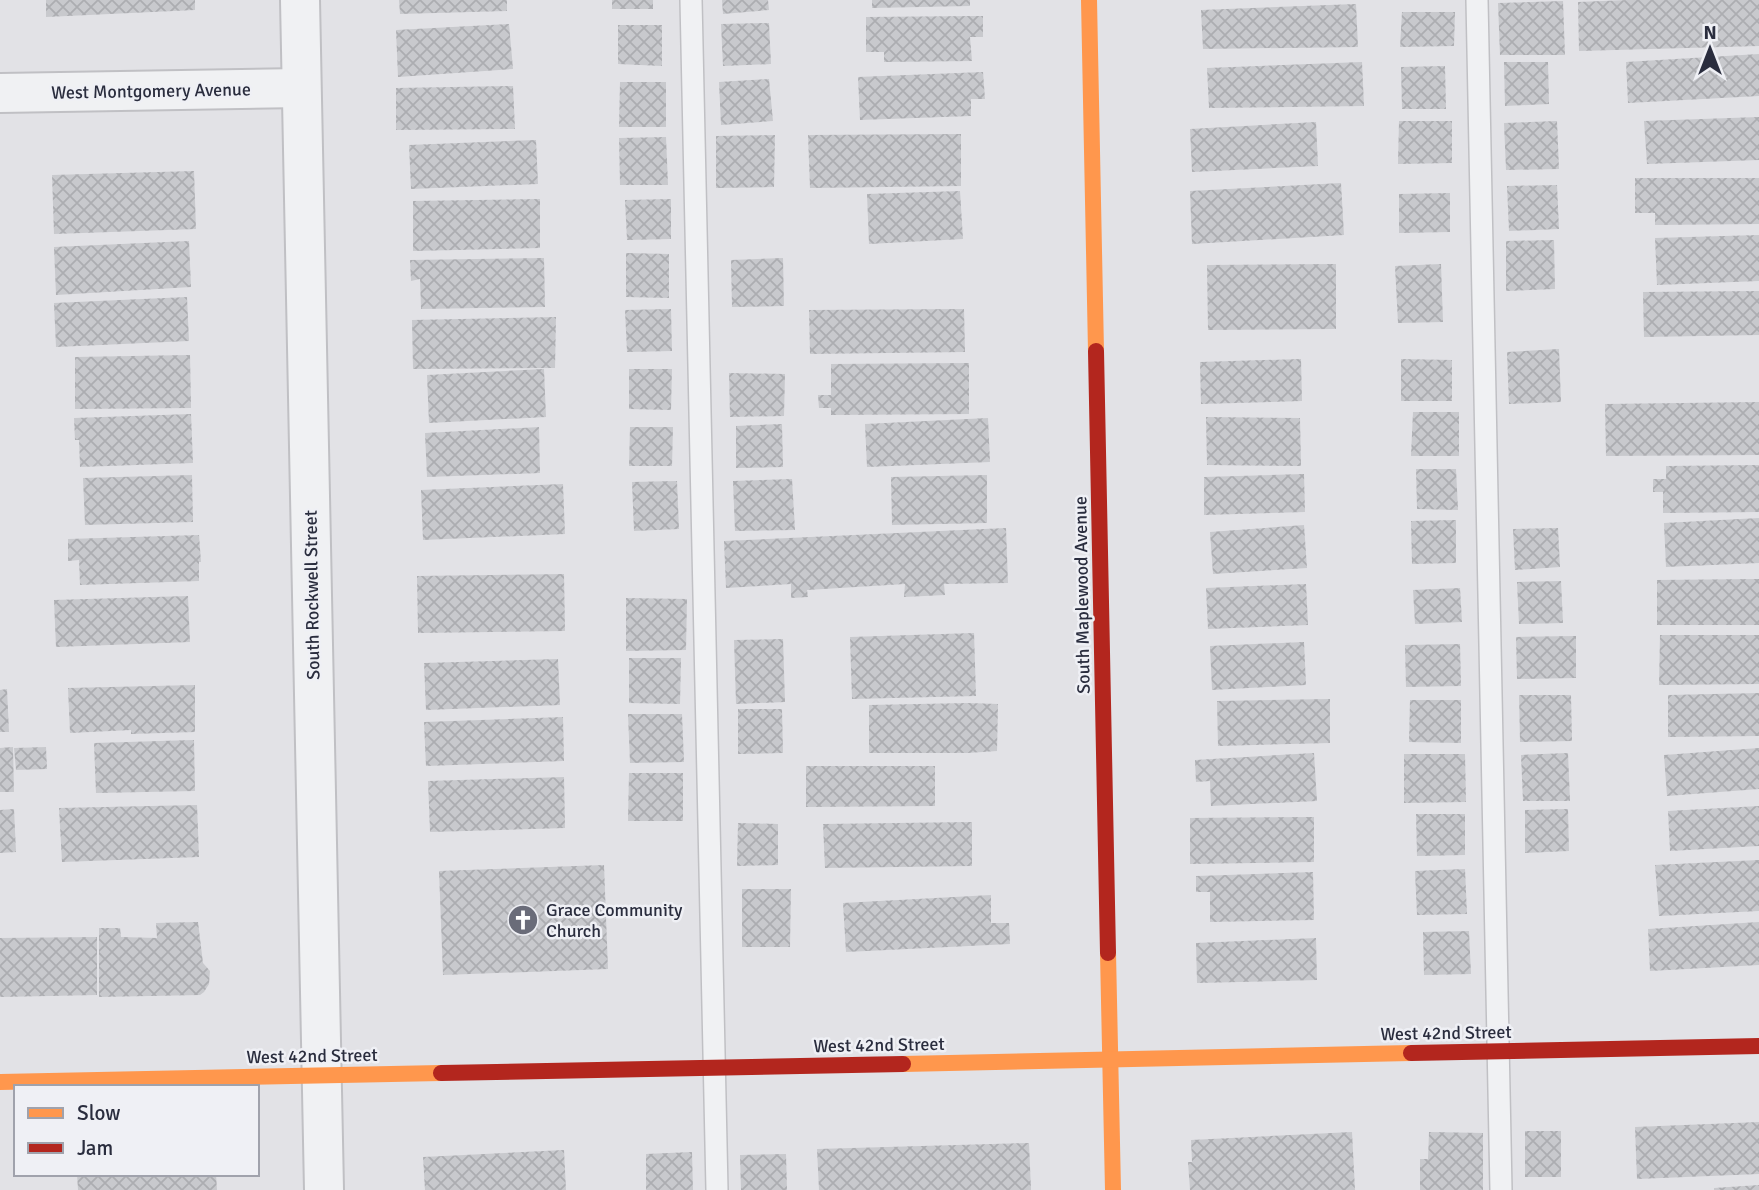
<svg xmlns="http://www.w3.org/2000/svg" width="1759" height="1190" viewBox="0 0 1759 1190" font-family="Signika,sans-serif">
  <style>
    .building { fill: url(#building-cross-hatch) }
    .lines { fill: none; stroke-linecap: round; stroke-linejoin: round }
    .lane-casing { stroke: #c0c0c4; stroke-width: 24 }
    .street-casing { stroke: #c0c0c4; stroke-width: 42 }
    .lane { stroke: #f0f1f3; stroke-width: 21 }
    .street { stroke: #f0f1f3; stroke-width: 38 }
    .slow { stroke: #ff974d; stroke-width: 16 }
    .jam { stroke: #b3261e; stroke-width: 16 }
    .labels { text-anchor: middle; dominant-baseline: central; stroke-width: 5; stroke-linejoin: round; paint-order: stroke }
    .street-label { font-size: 18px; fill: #2a2d3e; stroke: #eff0f5 }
    .poi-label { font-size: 18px; fill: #2a2d3e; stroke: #eff0f5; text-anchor: start }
  </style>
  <defs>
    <pattern id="building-cross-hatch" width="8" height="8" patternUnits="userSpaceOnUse" patternTransform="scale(1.75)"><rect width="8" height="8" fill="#c8c9cd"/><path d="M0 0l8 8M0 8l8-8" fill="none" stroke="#acadb1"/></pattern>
  </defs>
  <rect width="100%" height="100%" fill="#e2e2e6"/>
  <g class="building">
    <polygon points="46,0 195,0 195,10 46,17"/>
    <polygon points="399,0 507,0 507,11 400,14"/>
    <rect x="612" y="0" width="41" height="9"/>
    <polygon points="722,0 768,0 769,10 723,14"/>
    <polygon points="872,0 970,0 970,6 872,8"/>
    <polygon points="1627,0 1759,0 1759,46 1579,51 1578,2"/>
    <polygon points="1563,1 1565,55 1500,55 1498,3"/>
    <polygon points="1356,4 1358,47 1203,49 1201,10"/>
    <polygon points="1402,12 1455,12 1454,46 1400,47"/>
    <polygon points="973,16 983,16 983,37 970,37 972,61 884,62 884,52 866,52 866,17"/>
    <polygon points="769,23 771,64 723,66 721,24"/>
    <polygon points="509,24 513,69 398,77 396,30"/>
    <polygon points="618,25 662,25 662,66 618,64"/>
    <polygon points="1759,54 1759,96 1628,103 1626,62"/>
    <polygon points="1362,62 1364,106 1209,108 1207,68"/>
    <polygon points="1504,62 1548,62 1549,104 1505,106"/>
    <polygon points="1445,66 1446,109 1402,109 1401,67"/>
    <polygon points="983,72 985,99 971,99 971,116 860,120 858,77"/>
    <polygon points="769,79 773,121 721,125 719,82"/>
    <polygon points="620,82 666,82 666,127 619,127"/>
    <polygon points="513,86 515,129 396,130 396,88"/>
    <polygon points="1759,117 1759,160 1647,164 1644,121"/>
    <polygon points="1399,121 1452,121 1452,163 1398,164"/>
    <polygon points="1557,121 1559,169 1506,170 1504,123"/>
    <polygon points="1316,122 1318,166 1192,172 1190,129"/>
    <polygon points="961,134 961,186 810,188 808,135"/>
    <polygon points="775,135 774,187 716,188 716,136"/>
    <polygon points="666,137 668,185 620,185 619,138"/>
    <polygon points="536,140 538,184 411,189 409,145"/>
    <polygon points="194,171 196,229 54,234 52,175"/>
    <polygon points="1635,178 1759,178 1759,224 1655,225 1655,213 1635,213"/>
    <polygon points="1341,183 1344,235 1192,244 1190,191"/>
    <polygon points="1557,185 1559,229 1509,231 1507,186"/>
    <polygon points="960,191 963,239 869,244 867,194"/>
    <polygon points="1450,193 1450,232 1399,233 1399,194"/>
    <polygon points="540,199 540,248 413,251 413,201"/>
    <polygon points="671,199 671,239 627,240 625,200"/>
    <polygon points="1759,235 1759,281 1657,285 1655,238"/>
    <polygon points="1554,240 1555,289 1506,291 1506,241"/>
    <polygon points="189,241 191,287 56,295 54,247"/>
    <polygon points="626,253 669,254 669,298 626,297"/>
    <polygon points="544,258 545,307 421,309 420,279 411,281 410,260"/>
    <polygon points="783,258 784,306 732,307 731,260"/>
    <polygon points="1336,264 1336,329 1208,330 1207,265"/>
    <polygon points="1441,264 1443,322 1398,323 1395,266"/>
    <polygon points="1759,291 1759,335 1644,337 1643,292"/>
    <polygon points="187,297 189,341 56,347 54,303"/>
    <polygon points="671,309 672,351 627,352 625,310"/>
    <polygon points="964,309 965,352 810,354 809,310"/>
    <polygon points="556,317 555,368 413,369 412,320"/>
    <polygon points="1559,349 1561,402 1509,404 1507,352"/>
    <polygon points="190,355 191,408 75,409 75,357"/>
    <polygon points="1301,359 1302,401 1201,404 1200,362"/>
    <polygon points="1401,359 1452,360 1452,401 1401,401"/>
    <polygon points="969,363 969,414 831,415 831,408 819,408 818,395 831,395 831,364"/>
    <polygon points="544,369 546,417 429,423 427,375"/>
    <polygon points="629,369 672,369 671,410 629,409"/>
    <polygon points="729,373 785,374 784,416 730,417"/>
    <polygon points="1759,402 1759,455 1606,456 1605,404"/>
    <polygon points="1413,412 1459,412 1459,456 1411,456"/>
    <polygon points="191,414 193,463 80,467 79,440 75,440 74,418"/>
    <polygon points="1206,417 1300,418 1301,466 1207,465"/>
    <polygon points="988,418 990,462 867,467 865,424"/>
    <polygon points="782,424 783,467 736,468 736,426"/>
    <polygon points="539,427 540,473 427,477 425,433"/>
    <polygon points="630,427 673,427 672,466 629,466"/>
    <polygon points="1759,465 1759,512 1663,513 1663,492 1653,492 1653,479 1666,479 1666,466"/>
    <polygon points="1416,469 1456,469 1458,510 1417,509"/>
    <polygon points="1304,474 1305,512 1204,515 1204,477"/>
    <polygon points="192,475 193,522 85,525 83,478"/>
    <polygon points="987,475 987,523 892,525 891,477"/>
    <polygon points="792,479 795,530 735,531 733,481"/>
    <polygon points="677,481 679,529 634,531 632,482"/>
    <polygon points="563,484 565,534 423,540 421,490"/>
    <polygon points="1759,518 1759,563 1666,567 1664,523"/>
    <polygon points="1456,520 1456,563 1412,564 1411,521"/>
    <polygon points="1304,525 1307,568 1213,574 1210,532"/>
    <polygon points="1006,528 1008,583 944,584 945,595 904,597 905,584 807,590 808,597 791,598 791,584 726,588 724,541"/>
    <polygon points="1558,528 1560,567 1515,570 1513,529"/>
    <polygon points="199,535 201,562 199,562 199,581 80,585 79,560 68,561 68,539"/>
    <polygon points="564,574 565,631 418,633 417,576"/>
    <polygon points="1759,579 1759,625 1657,625 1657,580"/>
    <polygon points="1561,581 1563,623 1519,624 1517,582"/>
    <polygon points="1306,584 1308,625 1208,629 1206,588"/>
    <polygon points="1460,588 1462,622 1415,624 1413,590"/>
    <polygon points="188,596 190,642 56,647 54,600"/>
    <polygon points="626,598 687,599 686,650 626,651"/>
    <polygon points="974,633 976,696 852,699 850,637"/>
    <polygon points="1660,635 1759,635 1759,684 1659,685"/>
    <polygon points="1576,636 1576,678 1517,679 1516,637"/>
    <polygon points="783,639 785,702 736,704 734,640"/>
    <polygon points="1304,642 1306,685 1212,690 1210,646"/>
    <polygon points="1460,644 1461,686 1406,687 1405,645"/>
    <polygon points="629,658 681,658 680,704 629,703"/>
    <polygon points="558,659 560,705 426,710 424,663"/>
    <polygon points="195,685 195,732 131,734 131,730 70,733 68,688"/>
    <polygon points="7,689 9,732 0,732 0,690"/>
    <polygon points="1759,693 1759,736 1668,737 1668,695"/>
    <polygon points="1519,695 1571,695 1572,741 1520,742"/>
    <polygon points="1330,699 1330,743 1218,746 1217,701"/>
    <polygon points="1410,700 1461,700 1461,743 1409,742"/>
    <polygon points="968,703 998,704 997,751 968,753 869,753 869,705"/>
    <polygon points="738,709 782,709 783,753 738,754"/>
    <polygon points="628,714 682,714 684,762 630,763"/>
    <polygon points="563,717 564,761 426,766 424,722"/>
    <polygon points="194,740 195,791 96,793 94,743"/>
    <polygon points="13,747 14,792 0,792 0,748"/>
    <polygon points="46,747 47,769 16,770 14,748"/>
    <polygon points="1759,748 1759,789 1667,796 1664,755"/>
    <polygon points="1314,753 1317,801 1211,806 1210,781 1196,782 1195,760"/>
    <polygon points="1568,753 1570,801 1523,801 1521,755"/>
    <polygon points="1404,754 1465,754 1466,802 1404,803"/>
    <polygon points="806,766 935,766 935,806 806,807"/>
    <polygon points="629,773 683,773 683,821 628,821"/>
    <polygon points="564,777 565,828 430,832 428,781"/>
    <polygon points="197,805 199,857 62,862 59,808"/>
    <polygon points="1759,806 1759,846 1670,851 1668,811"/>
    <polygon points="14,809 16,852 0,853 0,810"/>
    <polygon points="1568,809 1569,851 1525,853 1525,810"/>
    <polygon points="1416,814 1465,814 1465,855 1417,856"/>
    <polygon points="1314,817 1314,862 1190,864 1190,818"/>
    <polygon points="972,822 972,866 825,868 823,824"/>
    <polygon points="738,823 778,824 778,865 737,866"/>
    <polygon points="1759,860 1759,911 1659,916 1655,865"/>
    <polygon points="604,865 608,969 443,975 439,871"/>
    <polygon points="1465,869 1467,914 1417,915 1415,871"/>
    <polygon points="1313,872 1314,920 1210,922 1210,892 1196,892 1196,876"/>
    <polygon points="742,889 791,889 790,947 742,947"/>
    <polygon points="991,895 991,923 1009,923 1010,944 846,952 843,903"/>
    <polygon points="198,922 203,963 210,971 209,984 204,992 200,995 99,997 99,928 120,928 121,937 157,938 156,923"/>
    <polygon points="1759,922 1759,965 1650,971 1648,929"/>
    <polygon points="1469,931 1471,974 1424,975 1423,932"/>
    <polygon points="97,937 97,995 0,997 0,938"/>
    <polygon points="1316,938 1317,980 1197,983 1196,943"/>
    <polygon points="1759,1122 1759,1174 1637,1179 1635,1127"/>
    <rect x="1525" y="1131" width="36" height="46"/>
    <polygon points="1352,1132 1355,1190 1190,1190 1188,1162 1192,1162 1191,1140"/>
    <polygon points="1429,1132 1483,1133 1483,1190 1420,1190 1420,1159 1428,1159"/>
    <polygon points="1029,1143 1031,1190 819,1190 817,1149"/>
    <polygon points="564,1150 566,1190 425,1190 423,1157"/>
    <polygon points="692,1152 693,1190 646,1190 646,1154"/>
    <polygon points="786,1154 787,1190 741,1190 740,1155"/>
    <polygon points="77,1174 216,1174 217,1190 78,1190"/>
    <polygon points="1759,1185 1759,1190 1714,1190 1714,1188"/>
  </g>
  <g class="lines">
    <g class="lane-casing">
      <g id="lane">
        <polyline points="691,0 717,1190"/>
        <polyline points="1477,0 1501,1190"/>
      </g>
    </g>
    <g class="street-casing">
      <g id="street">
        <polyline points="300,0 324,1190"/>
        <polyline points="0,93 301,88"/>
      </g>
    </g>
    <use href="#lane" class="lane"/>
    <use href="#street" class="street"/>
    <g class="slow">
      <polyline points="1089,0 1096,351"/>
      <polyline points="1108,953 1113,1190"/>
      <polyline points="903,1064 1411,1053"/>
      <polyline points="0,1082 441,1073"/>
    </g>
    <g class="jam">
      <polyline points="1096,351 1108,953"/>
      <polyline points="1411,1053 1759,1046"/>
      <polyline points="441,1073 903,1064"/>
    </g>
  </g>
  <defs>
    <g id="church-disc" transform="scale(1.575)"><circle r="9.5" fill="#6a6c79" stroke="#eff0f5"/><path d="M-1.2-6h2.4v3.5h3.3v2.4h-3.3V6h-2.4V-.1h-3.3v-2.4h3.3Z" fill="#fff"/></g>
  </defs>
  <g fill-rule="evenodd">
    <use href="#church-disc" x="523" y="920"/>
  </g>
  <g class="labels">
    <g class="street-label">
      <text transform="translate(151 91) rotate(-1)">West Montgomery Avenue</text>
      <text transform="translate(312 595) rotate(-91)">South Rockwell Street</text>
      <text transform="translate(1082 595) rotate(-91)">South Maplewood Avenue</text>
      <text transform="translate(1446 1033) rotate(-1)">West 42nd Street</text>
      <text transform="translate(879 1045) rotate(-1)">West 42nd Street</text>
      <text transform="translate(312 1056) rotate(-1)">West 42nd Street</text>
    </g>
    <g class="poi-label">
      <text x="546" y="910">Grace Community<tspan x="546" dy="21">Church</tspan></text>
    </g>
  </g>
  <rect x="14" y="1085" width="245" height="91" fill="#eff0f5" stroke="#a0a2ac" stroke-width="2"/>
  <rect x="28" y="1108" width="35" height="10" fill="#ff974d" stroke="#a0a2ac" stroke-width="2"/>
  <text x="77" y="1120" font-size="21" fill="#2a2d3e">Slow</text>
  <rect x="28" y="1143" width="35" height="10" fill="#b3261e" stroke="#a0a2ac" stroke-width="2"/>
  <text x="77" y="1155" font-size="21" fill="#2a2d3e">Jam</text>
  <g transform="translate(1710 49)" stroke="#eff0f5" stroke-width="5" paint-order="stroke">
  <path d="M0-5L12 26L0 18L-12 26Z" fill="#2a2d3e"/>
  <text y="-10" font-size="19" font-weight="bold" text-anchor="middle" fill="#2a2d3e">N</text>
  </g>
</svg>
